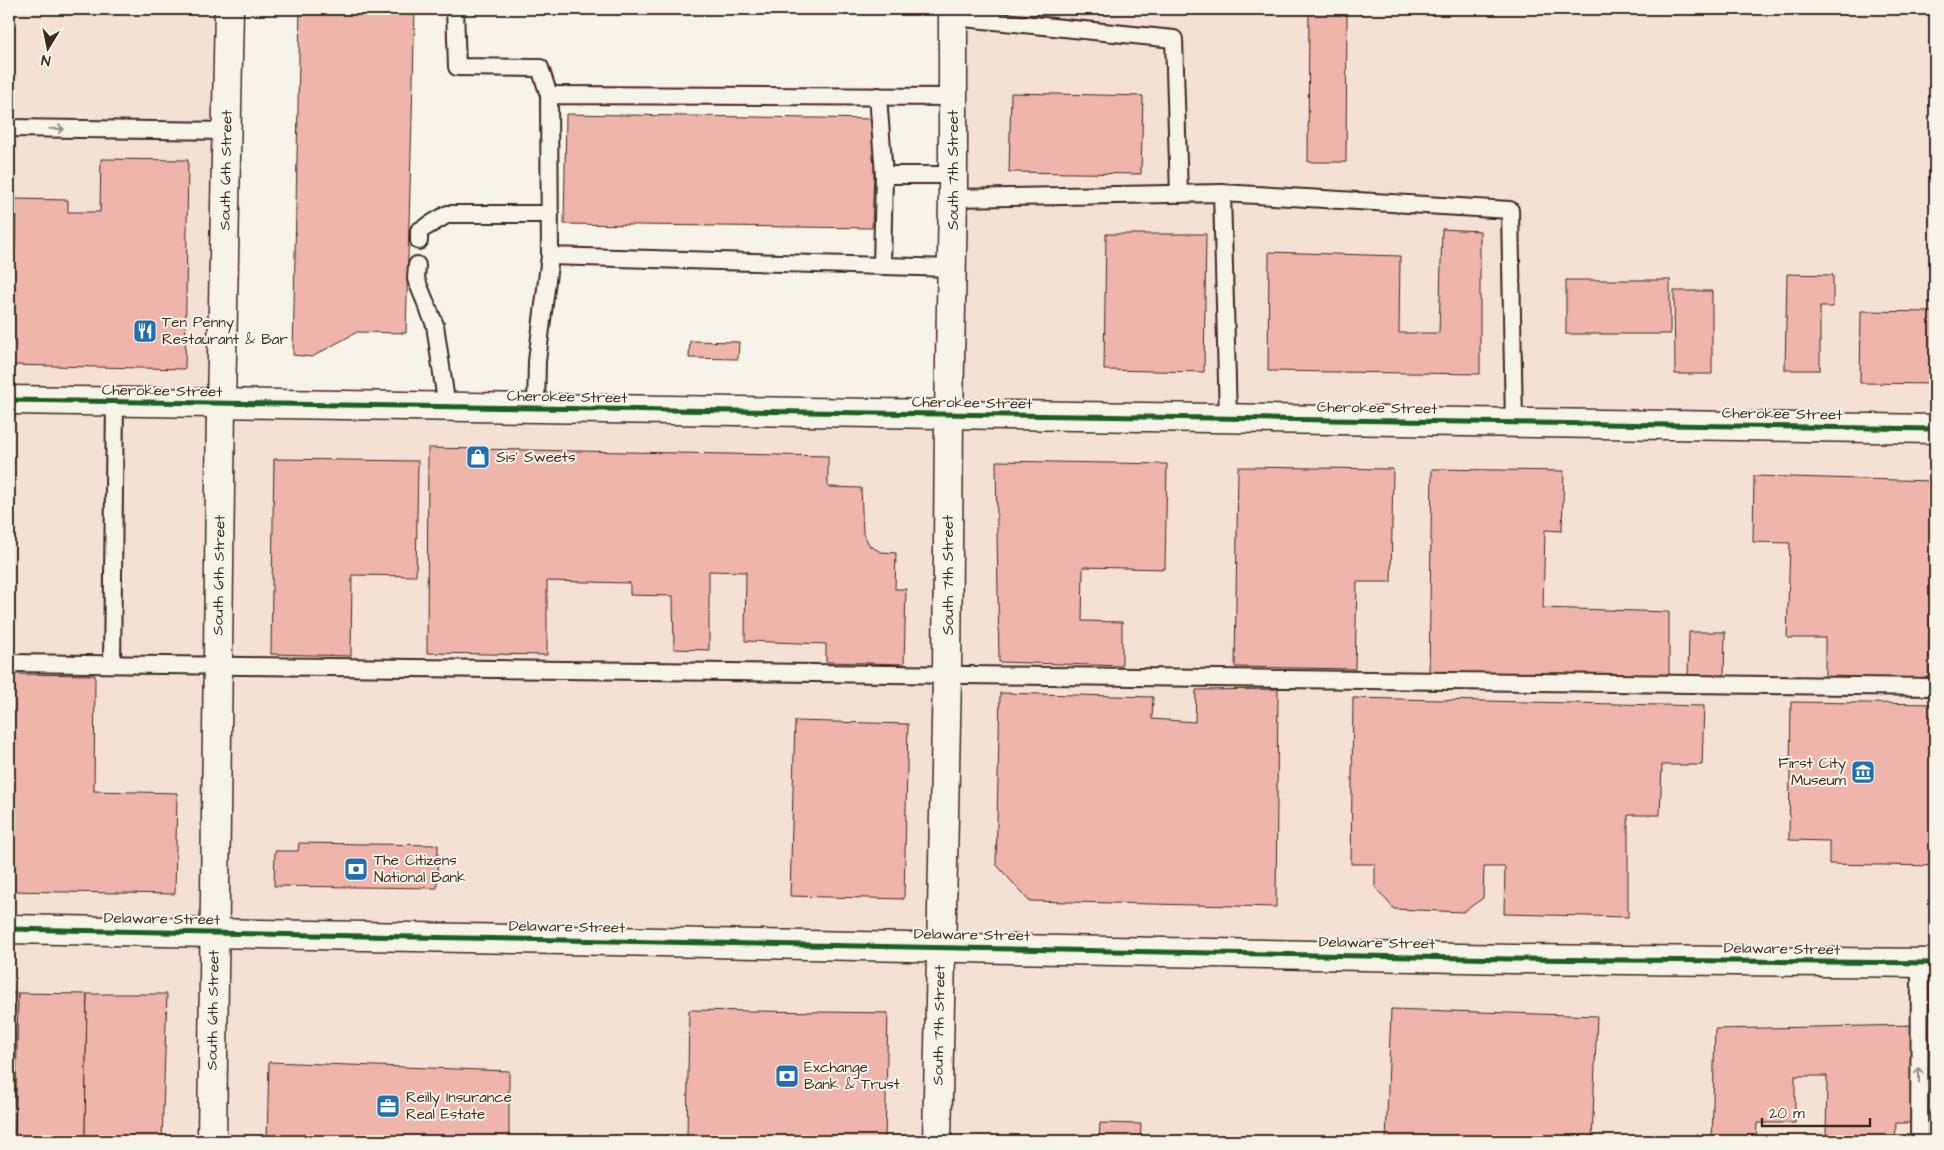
<svg xmlns="http://www.w3.org/2000/svg" width="1944" height="1150" viewBox="0 0 1944 1150" font-family="'Architects Daughter',sans-serif">
  <style>
    .built { fill: #f5e0d5 }
    .building { fill: #efb5aa; stroke: #3b2a1e }
    .lines { fill: none; stroke-linecap: round; stroke-linejoin: round }
    .service-casing { stroke: #3b2a1e; stroke-width: 20 }
    .minor-casing { stroke: #3b2a1e; stroke-width: 31 }
    .tertiary-casing { stroke: #3b2a1e; stroke-width: 31 }
    .service { stroke: #f7f3e8; stroke-width: 16 }
    .minor { stroke: #f7f3e8; stroke-width: 28 }
    .tertiary { stroke: #f7f3e8; stroke-width: 28 }
    .cycleway-casing { stroke: #f7f3e8; stroke-width: 8 }
    .cycleway { stroke: #1b5e20; stroke-width: 5 }
    .oneway { stroke: #998e83 }
    .labels { text-anchor: middle; dominant-baseline: central; stroke-width: 4; stroke-linejoin: round; paint-order: stroke }
    .street-label { font-size: 15px; fill: #3b2a1e; stroke: #f7f3e8 }
    .poi-label { font-size: 15px; fill: #3b2a1e; stroke: #f7f3e8; text-anchor: start }
  </style>
  <rect width="100%" height="100%" fill="#f7f3e8"/>
  <filter id="ink" filterUnits="userSpaceOnUse"><feTurbulence type="fractalNoise" baseFrequency=".02" numOctaves="2"/><feDisplacementMap in="SourceGraphic" scale="10" xChannelSelector="R" yChannelSelector="G"/><feConvolveMatrix kernelMatrix="1 2 1 2 8 2 1 2 1" color-interpolation-filters="sRGB"/></filter>
  <g filter="url(#ink)">
    <polygon class="built" points="9,9 226,9 221,402 949,414 953,9 1915,9 1935,18 1935,1141 9,1141"/>
    <g class="building">
      <polygon points="300,9 415,9 406,333 357,332 312,357 293,355"/>
      <polygon points="1309,9 1347,9 1346,162 1308,162"/>
      <polygon points="1011,93 1143,96 1141,174 1009,172"/>
      <polygon points="566,114 876,119 872,228 564,224"/>
      <polygon points="101,159 188,160 185,369 9,365 9,246 15,246 16,199 68,200 68,212 100,212"/>
      <polygon points="1442,229 1480,231 1480,374 1268,371 1269,252 1400,256 1399,333 1439,333"/>
      <polygon points="1106,234 1206,234 1204,372 1104,370"/>
      <polygon points="1787,274 1833,275 1833,307 1820,307 1820,370 1785,370"/>
      <rect x="1566" y="280" width="104" height="54"/>
      <polygon points="1674,291 1712,291 1712,374 1675,374"/>
      <polygon points="1861,311 1935,312 1934,384 1860,383"/>
      <polygon points="690,341 739,342 738,359 689,358"/>
      <polygon points="428,448 828,456 828,487 861,488 863,533 870,546 881,552 896,553 895,589 906,589 904,664 826,662 826,644 745,641 746,572 709,571 709,650 674,649 673,596 630,595 630,583 547,581 547,655 427,653"/>
      <polygon points="274,459 418,461 416,576 352,575 351,656 271,654"/>
      <polygon points="996,461 1167,464 1165,569 1083,567 1082,621 1122,622 1122,666 999,662"/>
      <polygon points="1238,467 1393,469 1391,582 1357,582 1355,669 1235,667"/>
      <polygon points="1432,469 1564,471 1562,531 1545,530 1543,608 1669,612 1669,678 1429,674"/>
      <polygon points="1754,476 1933,481 1928,683 1825,681 1825,638 1787,638 1790,543 1753,542"/>
      <polygon points="1689,632 1725,632 1724,678 1688,678"/>
      <polygon points="9,674 95,675 94,791 177,793 175,894 9,891"/>
      <polygon points="1278,689 1276,907 1029,901 996,864 1000,693 1153,697 1152,719 1195,722 1196,690"/>
      <polygon points="1353,698 1704,706 1702,765 1662,765 1660,815 1628,815 1628,917 1504,914 1505,867 1484,867 1483,898 1463,912 1394,909 1375,887 1375,864 1351,864"/>
      <polygon points="1791,702 1935,704 1935,866 1829,864 1829,841 1789,840"/>
      <polygon points="795,721 908,724 904,899 790,896"/>
      <polygon points="299,843 438,845 437,888 274,886 275,851 298,851"/>
      <polygon points="9,993 18,993 15,1141 9,1141"/>
      <polygon points="18,993 87,994 85,1141 15,1141"/>
      <polygon points="87,994 167,994 162,1141 85,1141"/>
      <polygon points="1391,1009 1597,1016 1592,1141 1386,1141"/>
      <polygon points="689,1010 888,1013 885,1141 687,1139"/>
      <polygon points="1915,1025 1913,1123 1896,1123 1895,1141 1826,1141 1827,1076 1795,1076 1795,1123 1757,1123 1756,1141 1712,1141 1715,1029"/>
      <polygon points="269,1062 509,1071 509,1141 267,1141"/>
      <polygon points="1100,1123 1141,1124 1140,1141 1099,1141"/>
    </g>
    <g class="lines">
      <g class="service-casing">
        <g id="service">
          <polyline points="455,9 457,67 540,68 549,95"/>
          <polyline points="953,17 1174,39 1179,194"/>
          <polyline points="878,96 884,175"/>
          <polyline points="9,128 227,131"/>
          <polyline points="1222,193 1510,210 1514,423"/>
          <polyline points="953,198 1222,193 1228,418"/>
          <polyline points="419,241 419,231 448,214 550,214"/>
          <polyline points="417,265 416,279 435,325 447,408"/>
          <polyline points="882,266 884,175 953,175"/>
          <polyline points="952,268 550,256 549,95 953,97"/>
          <polyline points="536,409 537,361 550,256"/>
          <polyline points="9,663 1935,687"/>
          <polyline points="112,664 115,402"/>
          <polyline points="1919,1141 1920,963"/>
        </g>
      </g>
      <g class="minor-casing">
        <g id="minor">
          <polyline points="9,929 1512,959 1935,963"/>
          <polyline points="212,1141 221,405 229,9"/>
        </g>
      </g>
      <g class="tertiary-casing">
        <g id="tertiary">
          <polyline points="9,400 1935,429"/>
          <polyline points="937,1141 947,676 949,415 953,198 953,9"/>
        </g>
      </g>
      <use href="#service" class="service"/>
      <use href="#minor" class="minor"/>
      <use href="#tertiary" class="tertiary"/>
      <g class="cycleway-casing">
        <g id="cycleway">
          <polyline points="9,400 1935,429"/>
          <polyline points="9,929 1512,959 1935,963"/>
        </g>
      </g>
      <use href="#cycleway" class="cycleway"/>
    </g>
    <defs><path id="oneway-shaft" d="M-6 0H5M1.5-3L5.5 0L1.5 3" fill="none" stroke-width="1.6" stroke-linecap="round" stroke-linejoin="round" transform="scale(1.25)"/></defs>
    <g class="oneway">
      <use href="#oneway-shaft" transform="translate(57 129) rotate(1)"/>
      <use href="#oneway-shaft" transform="translate(1919 1075) rotate(-90)"/>
    </g>
  </g>
  <defs>
    <g id="restaurant-square" transform="scale(1.25)"><rect x="-9" y="-9" width="18" height="18" rx="4" fill="#1f6fb2" stroke="#f7f3e8"/><path d="M-5-6h1v4h1v-4h1v4h1v-4h1v5L-1.5 .5V6h-2V.5L-5-1ZM5-6V6H3V1.5H1.5Q1.5-4 5-6Z" fill="#fff"/></g>
    <g id="shop-square" transform="scale(1.25)"><rect x="-9" y="-9" width="18" height="18" rx="4" fill="#1f6fb2" stroke="#f7f3e8"/><path d="M-5-2.5h2.3a2.7 3.5 0 0 1 5.4 0H5L5.5 6h-11ZM-1.5-2.5h3a1.5 2.3 0 0 0-3 0Z" fill="#fff"/></g>
    <g id="museum-square" transform="scale(1.25)"><rect x="-9" y="-9" width="18" height="18" rx="4" fill="#1f6fb2" stroke="#f7f3e8"/><path d="M0-6L6-3V-2H-6V-3ZM-5-1h2V3h-2ZM-1-1h2V3h-2ZM3-1h2V3H3ZM-6 4H6V6H-6Z" fill="#fff"/></g>
    <g id="bank-square" transform="scale(1.25)"><rect x="-9" y="-9" width="18" height="18" rx="4" fill="#1f6fb2" stroke="#f7f3e8"/><path d="M-6-4H6V4H-6ZM0-2.3a2.3 2.3 0 1 0 0 4.6a2.3 2.3 0 1 0 0-4.6Z" fill="#fff"/></g>
    <g id="office-square" transform="scale(1.25)"><rect x="-9" y="-9" width="18" height="18" rx="4" fill="#1f6fb2" stroke="#f7f3e8"/><path d="M-6-3h4V-5.5h4V-3h4V5H-6ZM-1-4.5V-3h2v-1.5ZM-6 0V1H6V0Z" fill="#fff"/></g>
  </defs>
  <g fill-rule="evenodd">
    <use href="#restaurant-square" x="145" y="331"/>
    <use href="#shop-square" x="478" y="457"/>
    <use href="#museum-square" x="1863" y="772"/>
    <use href="#bank-square" x="356" y="869"/>
    <use href="#bank-square" x="787" y="1076"/>
    <use href="#office-square" x="388" y="1106"/>
  </g>
  <g class="labels">
    <g class="street-label">
      <text transform="translate(226 170) rotate(-89)">South 6th Street</text>
      <text transform="translate(953 170) rotate(-90)">South 7th Street</text>
      <text transform="translate(162 391) rotate(1)">Cherokee Street</text>
      <text transform="translate(567 397) rotate(1)">Cherokee Street</text>
      <text transform="translate(972 403) rotate(1)">Cherokee Street</text>
      <text transform="translate(1377 408) rotate(1)">Cherokee Street</text>
      <text transform="translate(1782 414) rotate(1)">Cherokee Street</text>
      <text transform="translate(219 575) rotate(-89)">South 6th Street</text>
      <text transform="translate(948 575) rotate(-90)">South 7th Street</text>
      <text transform="translate(162 919) rotate(1)">Delaware Street</text>
      <text transform="translate(567 927) rotate(1)">Delaware Street</text>
      <text transform="translate(972 935) rotate(1)">Delaware Street</text>
      <text transform="translate(1377 943) rotate(1)">Delaware Street</text>
      <text transform="translate(1782 949) rotate(1)">Delaware Street</text>
      <text transform="translate(213 1010) rotate(-89)">South 6th Street</text>
      <text transform="translate(939 1025) rotate(-89)">South 7th Street</text>
    </g>
    <g class="poi-label">
      <text x="162" y="322">Ten Penny<tspan x="162" dy="17">Restaurant &amp; Bar</tspan></text>
      <text x="496" y="457">Sis' Sweets</text>
      <text x="1846" y="763" text-anchor="end">First City<tspan x="1846" dy="17">Museum</tspan></text>
      <text x="374" y="860">The Citizens<tspan x="374" dy="17">National Bank</tspan></text>
      <text x="804" y="1067">Exchange<tspan x="804" dy="17">Bank &amp; Trust</tspan></text>
      <text x="406" y="1097">Reilly Insurance<tspan x="406" dy="17">Real Estate</tspan></text>
    </g>
  </g>
  <rect width="1944" height="1150" fill="none" stroke="#f7f3e8" stroke-width="30"/>
  <rect x="15" y="15" width="1914" height="1120" fill="none" stroke="#3b2a1e" stroke-width="2" filter="url(#ink)"/>
  <g transform="translate(48 48) rotate(190)" stroke="#f7f3e8" stroke-width="4" paint-order="stroke">
  <path d="M0-4L9 19L0 12L-9 19Z" fill="#3b2a1e"/>
  <text y="-8" font-size="14" font-weight="bold" text-anchor="middle" fill="#3b2a1e">N</text>
  </g>
  <path d="M1762 1118v8h108v-8" fill="none" stroke="#3b2a1e" stroke-width="2.5"/>
  <text x="1769" y="1118" font-size="15" fill="#3b2a1e" stroke="#f7f3e8" stroke-width="4" paint-order="stroke">20 m</text>
</svg>
